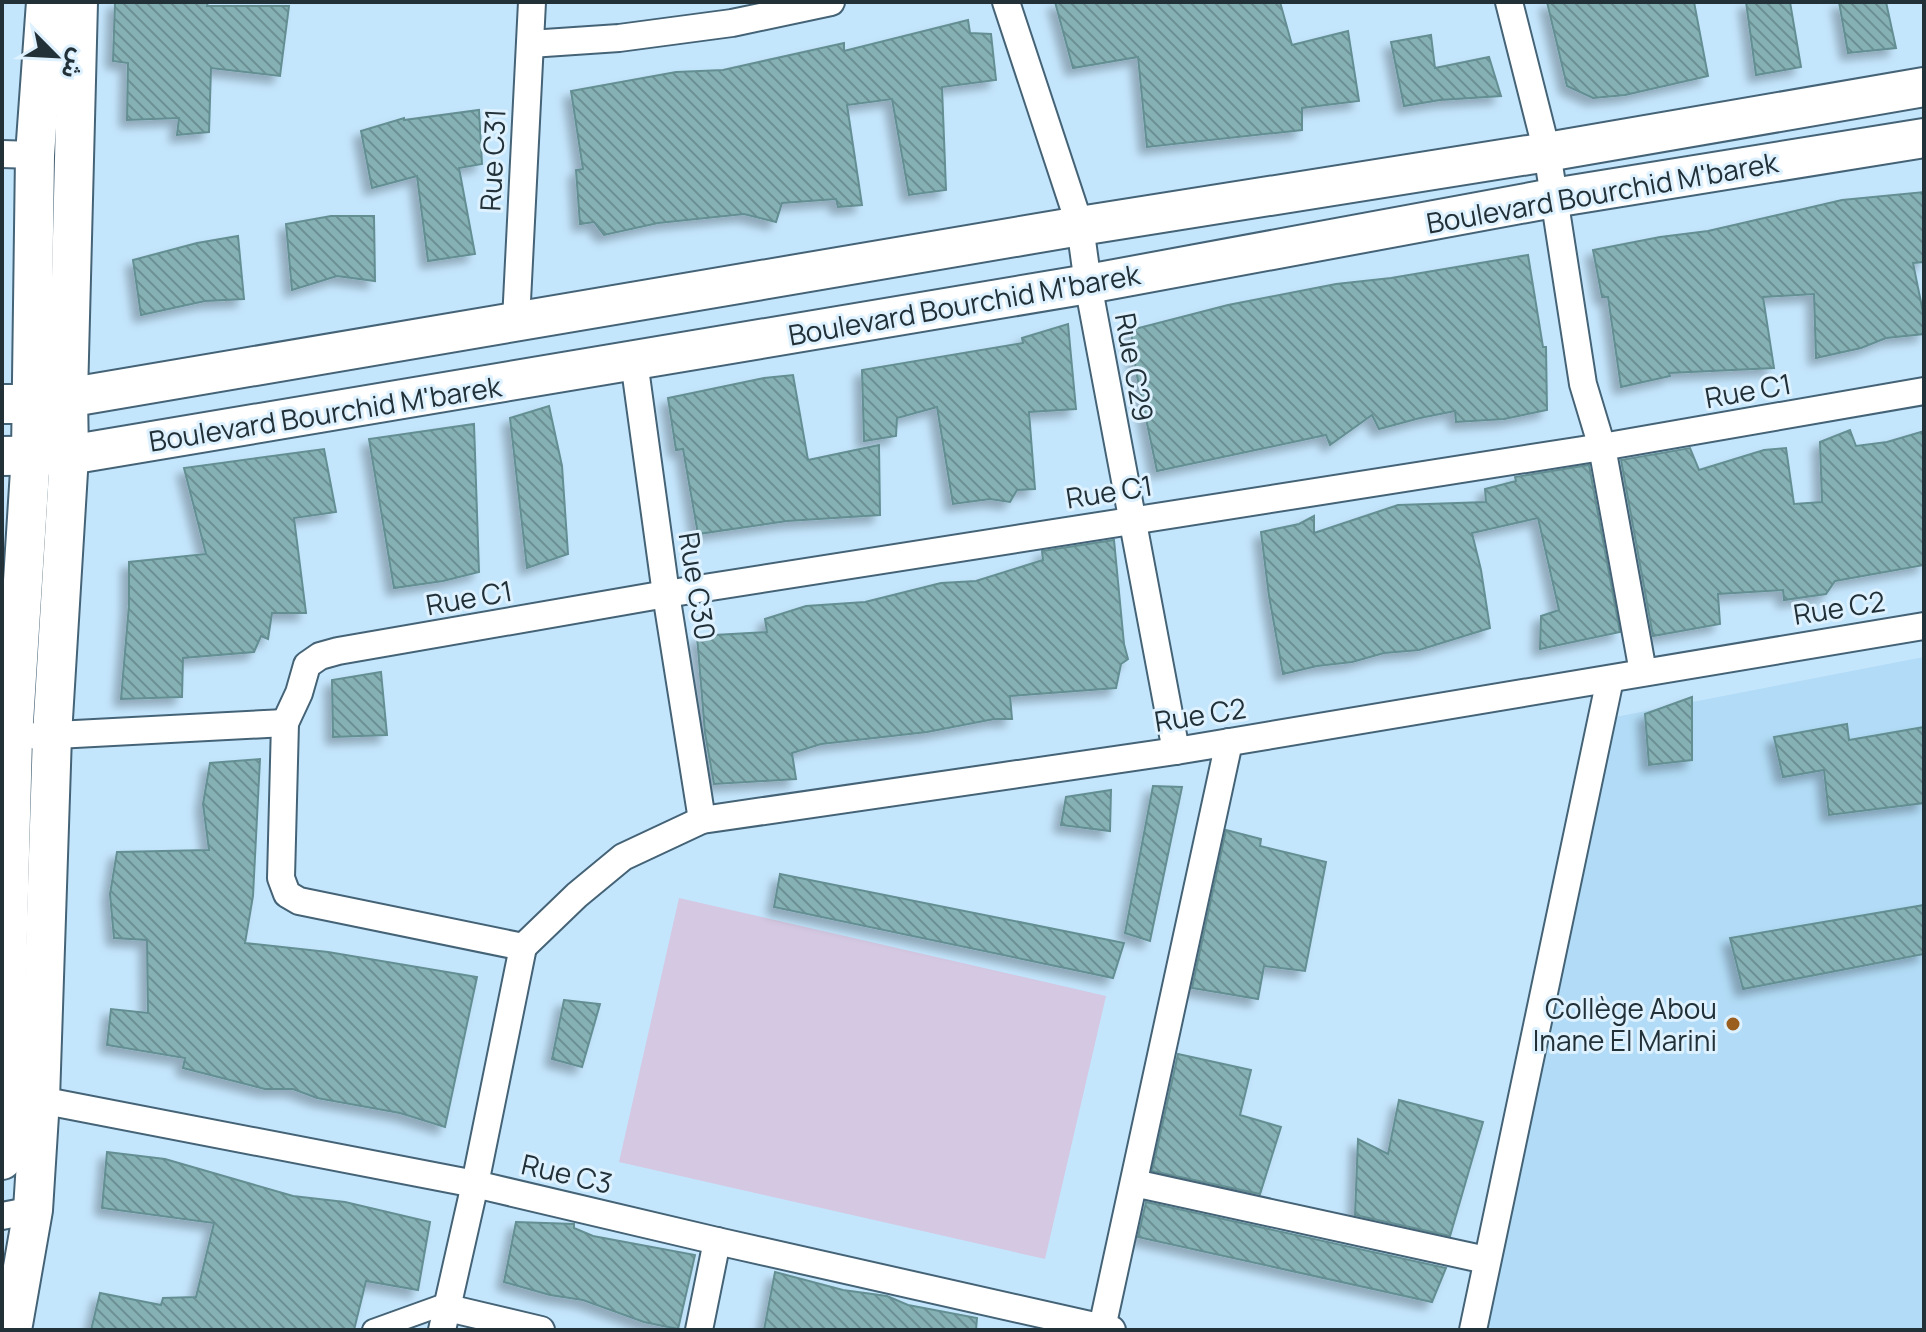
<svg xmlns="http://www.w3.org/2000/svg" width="1926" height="1332" viewBox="0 0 1926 1332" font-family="Manrope,'Noto Sans Arabic',sans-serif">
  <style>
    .built { fill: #b1dbf6 }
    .pitch { fill: #d4c8e2 }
    .building { fill: url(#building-back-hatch); stroke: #648f93; stroke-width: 2; filter: url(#shadow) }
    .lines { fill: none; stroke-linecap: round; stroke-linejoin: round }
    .pedestrian-casing { stroke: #456376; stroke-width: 24 }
    .minor-casing { stroke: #456376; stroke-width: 30 }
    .secondary-casing { stroke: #456376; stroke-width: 42 }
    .pedestrian { stroke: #fff; stroke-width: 20 }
    .minor { stroke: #fff; stroke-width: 26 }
    .secondary { stroke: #fff; stroke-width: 38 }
    .poi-dot { fill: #9a5f1e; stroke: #ddf1ff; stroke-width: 3 }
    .labels { text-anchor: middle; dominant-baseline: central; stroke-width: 6; stroke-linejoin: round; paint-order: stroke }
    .street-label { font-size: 28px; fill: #223038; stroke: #ddf1ff }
    .poi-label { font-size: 28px; fill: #223038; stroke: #ddf1ff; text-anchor: end }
  </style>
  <defs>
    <pattern id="building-back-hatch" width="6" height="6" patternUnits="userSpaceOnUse" patternTransform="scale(2)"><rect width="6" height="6" fill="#85b1b5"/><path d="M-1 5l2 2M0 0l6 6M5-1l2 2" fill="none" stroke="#6c9094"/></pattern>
    <filter id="shadow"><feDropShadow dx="-7" dy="7" stdDeviation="4" flood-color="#0004"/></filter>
  </defs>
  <rect width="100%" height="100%" fill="#c4e6fd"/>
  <polygon class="built" points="1924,657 1924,1330 1475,1330 1610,718"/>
  <polygon class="pitch" points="679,898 1106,996 1045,1259 619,1162"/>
  <g class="building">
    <polygon points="115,2 208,2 207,6 289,6 280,76 211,68 209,132 177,135 179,118 127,120 128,63 113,61"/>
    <polygon points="1055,2 1280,2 1292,45 1348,31 1359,101 1302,108 1302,130 1147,147 1138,57 1073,68"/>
    <polygon points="1547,2 1694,2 1708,76 1625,95 1593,98 1567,86"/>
    <polygon points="1746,2 1790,2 1801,67 1756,75"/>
    <polygon points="1839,2 1886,2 1896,48 1848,53"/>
    <polygon points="968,20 970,33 991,34 996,80 942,87 946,190 909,195 892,99 847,105 862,205 838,207 836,199 782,203 776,222 744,214 658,223 604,235 594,222 580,224 576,170 583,169 571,91 676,72 723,70 844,43 844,51"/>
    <polygon points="1431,35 1435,68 1489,57 1501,96 1440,100 1404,106 1391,42"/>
    <polygon points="479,110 482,164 459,168 475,254 428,261 417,176 372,188 361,131 404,118 404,120"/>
    <polygon points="1924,192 1924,262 1913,263 1924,317 1924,334 1886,338 1861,348 1816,358 1814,294 1763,297 1774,368 1669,373 1670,376 1621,387 1608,297 1602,297 1593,250 1660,237 1708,231 1842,200"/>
    <polygon points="331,216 374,216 375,281 337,276 292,290 286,224"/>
    <polygon points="238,236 244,299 205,301 141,315 133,260 197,243"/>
    <polygon points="1528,255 1543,347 1546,347 1547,410 1504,419 1456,422 1455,411 1420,418 1379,429 1372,415 1330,445 1326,435 1157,471 1136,371 1131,330 1228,305 1336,284 1391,278"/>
    <polygon points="1068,324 1076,409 1029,412 1035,489 1017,490 1010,502 990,499 953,504 937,407 897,418 896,436 864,441 862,370 1023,343 1022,338"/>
    <polygon points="793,375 808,460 879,445 880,515 787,521 698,534 683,449 676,450 668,398 764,378"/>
    <polygon points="549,406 562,466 568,554 527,568 510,418"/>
    <polygon points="474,424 479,572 443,581 394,588 369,439"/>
    <polygon points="1850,430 1856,446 1887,442 1924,431 1924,565 1835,581 1826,594 1784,600 1783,590 1718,594 1720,624 1653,636 1621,460 1690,448 1699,470 1764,450 1786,448 1794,504 1822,502 1820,442"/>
    <polygon points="324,449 336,512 294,518 306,613 272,613 268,639 261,636 254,652 183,658 182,697 121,699 129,605 129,562 206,554 184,468"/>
    <polygon points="1589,465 1620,632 1540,649 1541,616 1559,610 1538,518 1472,533 1481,570 1490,628 1419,650 1384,653 1352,662 1317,666 1283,674 1269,596 1261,532 1299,524 1314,516 1314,533 1398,505 1486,502 1485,489 1516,481 1515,477"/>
    <polygon points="1114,540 1124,644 1128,659 1121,664 1116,688 1010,696 1012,719 994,719 927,732 821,744 792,753 796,779 714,784 705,733 697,636 767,632 765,619 806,606 865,602 941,583 976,581 1043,560 1042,551"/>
    <polygon points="381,672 387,735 333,737 332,680"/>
    <polygon points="1692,697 1692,760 1649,765 1645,714"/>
    <polygon points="1847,724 1849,740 1924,727 1924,803 1829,815 1824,770 1783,777 1774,737"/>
    <polygon points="260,759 253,896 245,943 328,952 477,977 445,1127 400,1113 317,1098 293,1089 265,1089 183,1068 185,1058 107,1045 111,1009 148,1013 147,940 114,938 110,894 117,852 209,850 203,804 210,763"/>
    <polygon points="1153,786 1182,787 1150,941 1125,933"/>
    <polygon points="1111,790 1110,831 1061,825 1066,797"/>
    <polygon points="1226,830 1261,839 1260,846 1326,862 1305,971 1264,966 1258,999 1192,988"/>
    <polygon points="780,874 1124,943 1113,978 774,907"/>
    <polygon points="1924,905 1924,954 1743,989 1730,938"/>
    <polygon points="564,1000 600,1004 582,1067 552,1059"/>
    <polygon points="1178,1054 1251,1070 1240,1115 1281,1127 1260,1194 1152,1171"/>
    <polygon points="1399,1100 1483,1122 1450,1236 1355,1215 1358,1139 1388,1154"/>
    <polygon points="107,1152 165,1159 293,1196 345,1202 430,1222 418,1290 366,1281 354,1330 91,1330 100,1293 161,1305 163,1298 196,1297 214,1223 102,1208"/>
    <polygon points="1146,1202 1446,1268 1432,1302 1138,1237"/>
    <polygon points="516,1222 574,1224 574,1228 593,1236 695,1255 678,1329 644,1322 583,1300 550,1295 504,1282"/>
    <polygon points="775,1272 843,1290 887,1296 908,1305 977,1318 976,1330 764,1330"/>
  </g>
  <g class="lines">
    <g class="pedestrian-casing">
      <polyline id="pedestrian" points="373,1330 448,1303"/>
    </g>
    <g class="minor-casing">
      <g id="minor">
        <polyline points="1006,2 1080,226 1088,284 1176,751"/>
        <polyline points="1509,2 1547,152 1583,384 1602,447 1643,672"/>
        <polyline points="530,44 619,38 732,23 831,2"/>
        <polyline points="2,154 35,155"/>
        <polyline points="516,321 532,2"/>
        <polyline points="634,361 666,594 702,820"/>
        <polyline points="37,736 285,723"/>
        <polyline points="523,947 299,901 287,894 281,878 285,723 299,693 307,665 320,656 338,651 666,594 1602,447 1924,391"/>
        <polyline points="523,947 577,895 623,857 702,820 1176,751 1924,626"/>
        <polyline points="25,1097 475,1184 717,1241 1112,1330"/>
        <polyline points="1134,1183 1486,1260"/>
        <polyline points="2,1216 33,1210"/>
        <polyline points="448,1308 541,1330"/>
        <polyline points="1102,1328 1229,742"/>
        <polyline points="442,1330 475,1184 523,947"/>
        <polyline points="699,1330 717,1241"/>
        <polyline points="1473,1330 1610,679"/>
      </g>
    </g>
    <g class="secondary-casing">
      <g id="secondary">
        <polyline points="2,404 31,404 1080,226 1547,152 1924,87"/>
        <polyline points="2,456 69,455 1088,284 1553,198 1924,138"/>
        <polyline points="2,1160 13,738 31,455 35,155 46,2"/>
        <polyline points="12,1330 33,1210 40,1099 52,735 69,455 68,396 78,2"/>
      </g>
    </g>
    <use href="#pedestrian" class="pedestrian"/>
    <use href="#minor" class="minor"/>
    <use href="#secondary" class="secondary"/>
  </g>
  <circle class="poi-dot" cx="1733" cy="1024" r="8"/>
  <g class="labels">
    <g class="street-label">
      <text transform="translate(492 160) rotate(-87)">Rue C31</text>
      <text transform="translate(1602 192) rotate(-10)">Boulevard Bourchid M'barek</text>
      <text transform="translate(964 304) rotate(-10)">Boulevard Bourchid M'barek</text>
      <text transform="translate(1135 367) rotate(80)">Rue C29</text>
      <text transform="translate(1748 390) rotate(-10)">Rue C1</text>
      <text transform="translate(325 413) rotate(-9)">Boulevard Bourchid M'barek</text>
      <text transform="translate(1109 491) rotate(-9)">Rue C1</text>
      <text transform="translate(698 586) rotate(81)">Rue C30</text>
      <text transform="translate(469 597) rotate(-10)">Rue C1</text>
      <text transform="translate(1839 607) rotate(-9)">Rue C2</text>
      <text transform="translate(1200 714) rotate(-9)">Rue C2</text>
      <text transform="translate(567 1173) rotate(13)">Rue C3</text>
    </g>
    <g class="poi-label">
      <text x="1717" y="1008">Collège Abou<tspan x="1717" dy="32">Inane El Marini</tspan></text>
    </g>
  </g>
  <rect width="1926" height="1332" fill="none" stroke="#223038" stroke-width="8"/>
  <g transform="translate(56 56) rotate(114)" stroke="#ddf1ff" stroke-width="6" paint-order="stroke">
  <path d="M0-6L14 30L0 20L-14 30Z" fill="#223038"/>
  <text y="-12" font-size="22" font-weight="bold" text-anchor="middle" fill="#223038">ش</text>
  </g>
</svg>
